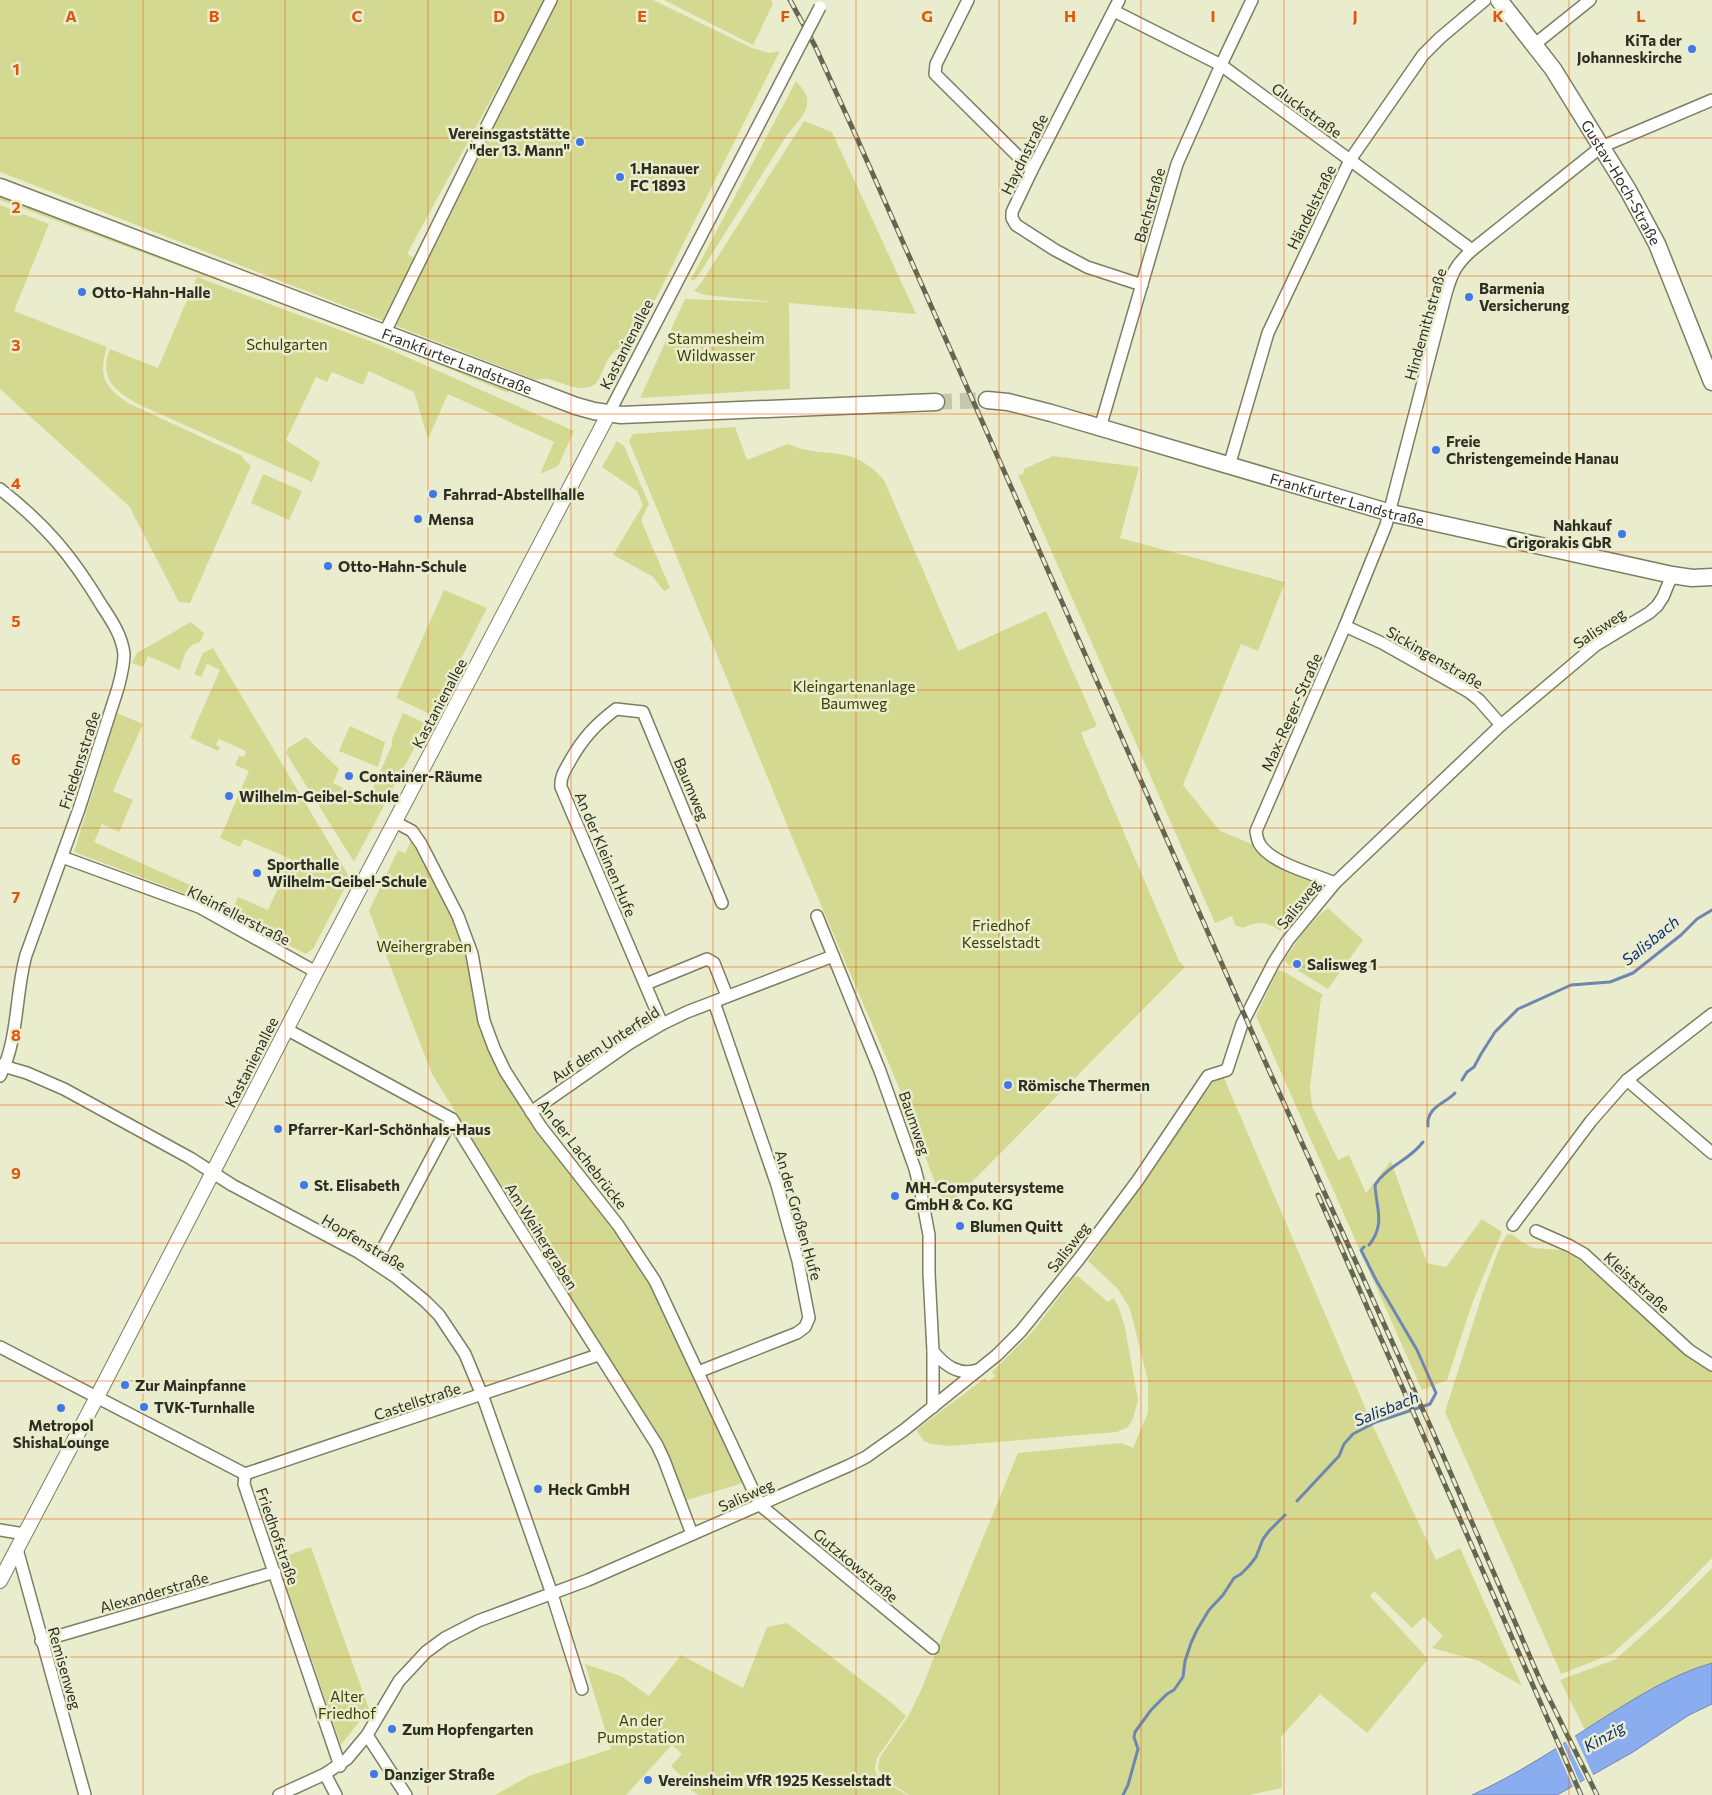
<svg xmlns="http://www.w3.org/2000/svg" width="1712" height="1795" viewBox="0 0 1712 1795" font-family="Commissioner,sans-serif">
  <style>
    .green { fill: #d4d991 }
    .water { fill: #8aadf0; stroke: #6e87b2 }
    .pier { fill: #eaedcd }
    .lines { fill: none; stroke-linecap: round; stroke-linejoin: round }
    .stream { stroke: #6e87b2; stroke-width: 3 }
    .secondary-tunnel { stroke: #c4c7ab; stroke-width: 16; stroke-dasharray: 16 8; stroke-linecap: butt }
    .minor-casing { stroke: #7c7e62; stroke-width: 14 }
    .tertiary-casing { stroke: #7c7e62; stroke-width: 16 }
    .secondary-casing { stroke: #7c7e62; stroke-width: 19 }
    .minor { stroke: #fff; stroke-width: 11 }
    .tertiary { stroke: #fff; stroke-width: 14 }
    .secondary { stroke: #fff; stroke-width: 16 }
    .rail-casing { stroke: #646654; stroke-width: 5 }
    .rail { stroke: #eaedcd; stroke-width: 3; stroke-dasharray: 9; stroke-linecap: butt }
    .minor-bridge-casing { stroke: #7c7e62; stroke-width: 14; stroke-linecap: butt }
    .minor-bridge { stroke: #fff; stroke-width: 11 }
    .grid { fill: none; stroke: #df570d; stroke-width: 1; stroke-opacity: 0.55 }
    .poi-dot { fill: #4078e8; stroke: #eaedcd; stroke-width: 2 }
    .labels { text-anchor: middle; dominant-baseline: central; stroke-width: 5; stroke-linejoin: round; paint-order: stroke }
    .poi-label { font-size: 15px; font-weight: bold; fill: #2e2f23; stroke: #eaedcd; text-anchor: start }
    .street-label { font-size: 15px; fill: #2e2f23; stroke: #eaedcd }
    .park-label { font-size: 15px; fill: #3d3f00; stroke: #eaedcd }
    .water-label { font-size: 16px; font-style: italic; fill: #0a2d78; stroke: #eaedcd }
    .grid-label { font-size: 16px; text-anchor: middle; font-weight: bold; fill: #df570d; stroke: #eaedcd; stroke-width: 5; stroke-linejoin: round; paint-order: stroke }
  </style>
  <rect width="100%" height="100%" fill="#eaedcd"/>
  <g class="green">
    <path d="M0 0H545L407 254 419 260 556 0H653L752 48 769 53 780 51 631 348 623 343C620 349 616 349 612 354 605 361 603 374 597 382 586 396 561 382 548 379 543 378 538 381 533 379L0 172Z"/>
    <polygon points="664,0 771,0 773,4 753,45"/>
    <path d="M796 81C799 85 806 92 807 97 810 112 795 125 787 135L696 279 690 281Z"/>
    <polygon points="804,121 832,132 916,314 789,303 790,389 640,398 685,299 773,302 705,295 694,291 701,283"/>
    <polygon points="0,194 383,336 510,390 508,393 379,340 0,200"/>
    <path d="M0 205 49 224 14 311 107 347C98 376 104 387 128 403L242 456 246 462 251 466 190 603 179 602 129 506 0 389Z"/>
    <path d="M197 277 375 343 574 431 558 466 540 474 554 442 448 394 428 439 414 392 369 371 363 385 332 372 327 382 316 377 286 440 320 462 312 482 140 405C116 392 98 379 110 349L158 368Z"/>
    <path d="M735 427 747 460 788 444C827 461 850 441 884 480L958 651 1046 611 1097 726 1081 733 1179 961 1185 967 945 1209 901 1092 797 849 629 441 633 434Z"/>
    <polygon points="617,441 624,446 649,504 641,520 670,588 664,591 652,576 613,555 643,505 637,491 602,467"/>
    <path d="M1053 456 1139 467 1120 538 1285 582 1258 651 1241 644 1183 785 1220 831 1252 844 1261 853 1313 877 1318 883 1320 890C1316 896 1311 900 1306 905 1297 914 1291 924 1281 931 1267 922 1259 920 1243 928L1235 925 1232 916 1215 923 1018 475 1023 474 1024 469Z"/>
    <polygon points="263,474 302,491 289,520 251,503"/>
    <polygon points="444,590 487,608 432,715 396,698"/>
    <path d="M191 622 204 633 200 642C185 646 184 657 180 670L148 656 143 667 132 663 137 653Z"/>
    <polygon points="213,648 350,878 313,949 306,954 230,915 238,897 268,910 291,859 244,839 240,847 220,838 249,771 235,765 239,756 244,757 246,751 219,739 216,745 220,747 218,751 190,738 220,670 207,664 201,677 194,674 203,653"/>
    <polygon points="117,713 143,724 113,791 133,800 119,832 102,824 94,842 197,888 194,897 74,852"/>
    <polygon points="403,713 427,724 354,862 286,753 288,748 306,737 339,769 333,783 368,799 392,745 392,739"/>
    <polygon points="350,726 385,742 378,767 339,751"/>
    <polygon points="411,841 448,907 461,934 470,966 475,1005 492,1051 607,1216 654,1289 743,1483 684,1501 604,1352 432,1074 369,911 398,850 405,853"/>
    <path d="M1328 908 1363 940 1328 989 1289 965 1284 960C1297 942 1309 921 1328 908Z"/>
    <polygon points="1278,970 1286,973 1323,995 1321,998 1310,1087 1312,1106 1338,1160 1349,1155 1366,1193 1391,1161 1427,1263 1446,1267 1482,1219 1502,1232 1473,1301 1447,1380 1422,1390 1256,1016"/>
    <polygon points="1221,1071 1373,1426 1436,1560 1460,1548 1522,1686 1479,1661 1432,1648 1443,1636 1424,1617 1412,1628 1374,1591 1370,1596 1428,1659 1367,1733 1320,1694 1281,1737 1282,1788 1249,1795 909,1795 881,1777 878,1768 880,1757 909,1715 922,1688 932,1662 1018,1453 1121,1443 1133,1448 1148,1412 1148,1381 1130,1309 1118,1289 1088,1261 1161,1154"/>
    <polygon points="1507,1234 1513,1235 1522,1242 1534,1248 1561,1250 1576,1257 1686,1354 1712,1371 1712,1558 1662,1609 1612,1654 1561,1674 1445,1412 1483,1292 1498,1251"/>
    <polygon points="1075,1276 1079,1277 1108,1302 1114,1298 1120,1311 1125,1328 1138,1400 1133,1419 1128,1427 1117,1432 950,1446 931,1444 924,1441 916,1430 985,1378 988,1382 995,1376 992,1372 1033,1331"/>
    <polygon points="311,1547 369,1709 341,1745 277,1559"/>
    <path d="M1712 1568V1663C1665 1676 1626 1704 1585 1730L1560 1680 1616 1659 1667 1613Z"/>
    <polygon points="787,1623 893,1704 906,1716 877,1758 875,1769 878,1778 907,1795 699,1795 691,1790 698,1776 682,1777 671,1766 682,1754 672,1745 626,1795 495,1795 529,1776 611,1749 585,1664 621,1676 649,1696 681,1655 743,1688 767,1627"/>
  </g>
  <path class="water" d="M1712 1663V1704L1689 1715 1633 1752 1566 1790 1557 1795H1472C1516 1775 1557 1748 1597 1722 1634 1699 1670 1675 1712 1663Z"/>
  <g class="pier">
    <polygon points="1574,1734 1594,1777 1586,1782 1565,1740"/>
    <polygon points="1562,1742 1581,1785 1574,1789 1555,1746"/>
  </g>
  <g class="lines">
    <g class="stream">
      <polyline points="1462,1080 1467,1072 1474,1067 1481,1054 1495,1032 1518,1009 1571,985 1610,982 1633,973 1681,935 1697,919 1712,910"/>
      <path d="M1428 1126C1426 1107 1445 1104 1455 1093"/>
      <path d="M1369 1245C1386 1224 1376 1208 1375 1185 1387 1166 1410 1160 1423 1142"/>
      <polyline points="1297,1501 1339,1456 1344,1444 1353,1434 1376,1422 1430,1404 1436,1393 1417,1350 1376,1280 1361,1250 1364,1247"/>
      <polyline points="1123,1795 1128,1785 1138,1749 1134,1737 1135,1732 1151,1710 1167,1694 1174,1690 1183,1677 1185,1661 1191,1643 1197,1630 1209,1610 1223,1595 1234,1578 1241,1574 1249,1566 1256,1557 1263,1539 1269,1531 1285,1515"/>
    </g>
    <polyline class="secondary-tunnel" points="936,402 987,400"/>
    <g class="minor-casing">
      <g id="minor">
        <polyline points="968,0 936,64 935,74 1032,170"/>
        <polyline points="1119,0 1032,170 1012,212 1012,218 1016,225 1055,250 1087,267 1142,285"/>
        <polyline points="1114,11 1221,65 1472,250"/>
        <polyline points="1535,44 1590,0"/>
        <polyline points="385,332 472,155 551,0"/>
        <polyline points="609,413 781,82"/>
        <polyline points="1100,428 1177,164 1221,65 1252,0"/>
        <polyline points="1229,466 1268,333 1350,160 1423,55 1440,38 1485,0"/>
        <path d="M0 489C46 525 72 556 102 606 112 621 122 636 124 654 124 666 121 677 118 688L79 809 26 955C15 994 19 1039 0 1076"/>
        <polyline points="1345,626 1382,643 1469,692 1479,700 1501,725"/>
        <polyline points="395,822 412,831 421,844 458,916 472,954 484,1021 494,1048 505,1071 541,1127 618,1225 655,1281 760,1505 933,1648"/>
        <polyline points="62,857 199,907 316,972"/>
        <path d="M1335 883C1314 874 1274 864 1261 846 1257 841 1257 837 1256 831L1345 626 1386 525 1445 297C1451 275 1455 265 1472 250L1601 147 1712 100"/>
        <polyline points="817,916 880,1071 915,1169 921,1193 929,1235 929,1273 933,1351 933,1407"/>
        <polyline points="646,984 707,959 714,963 727,996"/>
        <path d="M662 1024 561 787C560 777 565 770 570 761 583 738 595 725 616 709L643 712 722 903"/>
        <polyline points="286,1029 452,1119 511,1215 657,1445 664,1460 692,1534"/>
        <polyline points="0,1065 27,1073 64,1089 190,1158 232,1185 358,1252 397,1278 425,1301 439,1315 465,1354 484,1400 552,1594 582,1689"/>
        <polyline points="1627,1080 1712,1153"/>
        <polyline points="531,1112 630,1043 662,1024 687,1012 833,956"/>
        <polyline points="1513,1225 1591,1121 1627,1080 1712,1014"/>
        <polyline points="1536,1231 1570,1246 1584,1254 1689,1350 1712,1365"/>
        <polyline points="375,1263 452,1119"/>
        <polyline points="0,1347 245,1474 244,1484 340,1766"/>
        <path d="M933 1351C945 1366 959 1376 978 1370"/>
        <polyline points="698,1372 797,1333 805,1327 809,1318 798,1261 777,1185 714,1002"/>
        <polyline points="245,1474 598,1355"/>
        <polyline points="0,1530 24,1534"/>
        <polyline points="17,1549 85,1795"/>
        <polyline points="41,1641 275,1572"/>
        <polyline points="367,1735 406,1795"/>
        <polyline points="325,1774 336,1795"/>
        <polyline points="279,1795 325,1774 347,1759 367,1735 399,1681 426,1652 445,1638 478,1621 588,1580 848,1466 866,1457 904,1430 997,1355 1021,1331 1079,1259 1138,1180 1208,1076 1227,1070 1242,1024 1274,962 1288,940 1335,883 1501,725 1596,645 1649,613 1657,606 1663,597 1672,575"/>
      </g>
    </g>
    <g class="tertiary-casing">
      <polyline id="tertiary" points="0,1581 97,1397 316,972 609,413"/>
    </g>
    <g class="secondary-casing">
      <g id="secondary">
        <path id="s1" d="M1499 0 1553 69 1628 190 1657 244 1712 382"/>
        <path id="s2" d="M0 187 576 406 594 411 621 415 936 402"/>
        <path id="s3" d="M987 400 1008 402 1051 413 1391 513 1672 575 1692 578 1712 577"/>
      </g>
    </g>
    <use href="#minor" class="minor"/>
    <use href="#tertiary" class="tertiary"/>
    <use href="#secondary" class="secondary"/>
    <g class="rail-casing">
      <g id="rail">
        <polyline points="790,0 815,46 856,136 1263,1057 1432,1430 1540,1680 1597,1795"/>
        <polyline points="1318,1195 1581,1795"/>
      </g>
    </g>
    <use href="#rail" class="rail"/>
    <g class="minor-bridge-casing">
      <polyline id="minor-bridge" points="781,82 820,7"/>
    </g>
    <use href="#minor-bridge" class="minor-bridge"/>
  </g>
  <path class="grid" d="M143 0V1795M285 0V1795M428 0V1795M571 0V1795M713 0V1795M856 0V1795M999 0V1795M1141 0V1795M1284 0V1795M1427 0V1795M1569 0V1795M0 138H1712M0 276H1712M0 414H1712M0 552H1712M0 690H1712M0 828H1712M0 967H1712M0 1105H1712M0 1243H1712M0 1381H1712M0 1519H1712M0 1657H1712"/>
  <g class="poi-dot">
    <circle cx="1692" cy="49" r="5"/>
    <circle cx="580" cy="142" r="5"/>
    <circle cx="620" cy="177" r="5"/>
    <circle cx="82" cy="292" r="5"/>
    <circle cx="1469" cy="297" r="5"/>
    <circle cx="1436" cy="450" r="5"/>
    <circle cx="433" cy="494" r="5"/>
    <circle cx="418" cy="519" r="5"/>
    <circle cx="1622" cy="534" r="5"/>
    <circle cx="328" cy="566" r="5"/>
    <circle cx="349" cy="776" r="5"/>
    <circle cx="229" cy="796" r="5"/>
    <circle cx="257" cy="873" r="5"/>
    <circle cx="1297" cy="964" r="5"/>
    <circle cx="1008" cy="1085" r="5"/>
    <circle cx="278" cy="1129" r="5"/>
    <circle cx="304" cy="1185" r="5"/>
    <circle cx="895" cy="1196" r="5"/>
    <circle cx="960" cy="1226" r="5"/>
    <circle cx="125" cy="1385" r="5"/>
    <circle cx="144" cy="1407" r="5"/>
    <circle cx="61" cy="1408" r="5"/>
    <circle cx="538" cy="1489" r="5"/>
    <circle cx="392" cy="1729" r="5"/>
    <circle cx="374" cy="1774" r="5"/>
    <circle cx="648" cy="1780" r="5"/>
  </g>
  <g class="labels">
    <g class="poi-label">
      <text x="1682" y="40" text-anchor="end">KiTa der<tspan x="1682" dy="17">Johanneskirche</tspan></text>
      <text x="570" y="133" text-anchor="end">Vereinsgaststätte<tspan x="570" dy="17">"der 13. Mann"</tspan></text>
      <text x="630" y="168">1.Hanauer<tspan x="630" dy="17">FC 1893</tspan></text>
      <text x="1479" y="288">Barmenia<tspan x="1479" dy="17">Versicherung</tspan></text>
      <text x="92" y="292">Otto-Hahn-Halle</text>
      <text x="1446" y="441">Freie<tspan x="1446" dy="17">Christengemeinde Hanau</tspan></text>
      <text x="443" y="494">Fahrrad-Abstellhalle</text>
      <text x="428" y="519">Mensa</text>
      <text x="1612" y="525" text-anchor="end">Nahkauf<tspan x="1612" dy="17">Grigorakis GbR</tspan></text>
      <text x="338" y="566">Otto-Hahn-Schule</text>
      <text x="359" y="776">Container-Räume</text>
      <text x="239" y="796">Wilhelm-Geibel-Schule</text>
      <text x="267" y="864">Sporthalle<tspan x="267" dy="17">Wilhelm-Geibel-Schule</tspan></text>
      <text x="1307" y="964">Salisweg 1</text>
      <text x="1018" y="1085">Römische Thermen</text>
      <text x="288" y="1129">Pfarrer-Karl-Schönhals-Haus</text>
      <text x="314" y="1185">St. Elisabeth</text>
      <text x="905" y="1187">MH-Computersysteme<tspan x="905" dy="17">GmbH &amp; Co. KG</tspan></text>
      <text x="970" y="1226">Blumen Quitt</text>
      <text x="135" y="1385">Zur Mainpfanne</text>
      <text x="154" y="1407">TVK-Turnhalle</text>
      <text x="61" y="1425" text-anchor="middle">Metropol<tspan x="61" dy="17">ShishaLounge</tspan></text>
      <text x="548" y="1489">Heck GmbH</text>
      <text x="402" y="1729">Zum Hopfengarten</text>
      <text x="384" y="1774">Danziger Straße</text>
      <text x="658" y="1780">Vereinsheim VfR 1925 Kesselstadt</text>
    </g>
    <g class="street-label">
      <text transform="translate(1307 110) rotate(36)">Gluckstraße</text>
      <text transform="translate(1024 154) rotate(-64)">Haydnstraße</text>
      <text stroke="none"><textPath href="#s1" startOffset="220">Gustav-Hoch-Straße</textPath></text>
      <text transform="translate(1149 205) rotate(-74)">Bachstraße</text>
      <text transform="translate(1311 207) rotate(-64)">Händelstraße</text>
      <text transform="translate(1425 324) rotate(-74)">Hindemithstraße</text>
      <text transform="translate(626 344) rotate(-63)">Kastanienallee</text>
      <text stroke="none"><textPath href="#s2" startOffset="489">Frankfurter Landstraße</textPath></text>
      <text stroke="none"><textPath href="#s3" startOffset="374">Frankfurter Landstraße</textPath></text>
      <text transform="translate(1599 628) rotate(-34)">Salisweg</text>
      <text transform="translate(1435 657) rotate(30)">Sickingenstraße</text>
      <text transform="translate(439 703) rotate(-62)">Kastanienallee</text>
      <text transform="translate(1291 712) rotate(-66)">Max-Reger-Straße</text>
      <text transform="translate(79 760) rotate(-72)">Friedensstraße</text>
      <text transform="translate(692 789) rotate(67)">Baumweg</text>
      <text transform="translate(606 854) rotate(67)">An der Kleinen Hufe</text>
      <text transform="translate(1298 904) rotate(-51)">Salisweg</text>
      <text transform="translate(239 915) rotate(27)">Kleinfellerstraße</text>
      <text transform="translate(605 1044) rotate(-33)">Auf dem Unterfeld</text>
      <text transform="translate(251 1062) rotate(-63)">Kastanienallee</text>
      <text transform="translate(915 1123) rotate(71)">Baumweg</text>
      <text transform="translate(583 1154) rotate(52)">An der Lachebrücke</text>
      <text transform="translate(799 1215) rotate(74)">An der Großen Hufe</text>
      <text transform="translate(542 1236) rotate(58)">Am Weihergraben</text>
      <text transform="translate(364 1242) rotate(31)">Hopfenstraße</text>
      <text transform="translate(1068 1247) rotate(-52)">Salisweg</text>
      <text transform="translate(1637 1282) rotate(42)">Kleiststraße</text>
      <text transform="translate(417 1401) rotate(-18)">Castellstraße</text>
      <text transform="translate(746 1495) rotate(-24)">Salisweg</text>
      <text transform="translate(278 1536) rotate(71)">Friedhofstraße</text>
      <text transform="translate(856 1565) rotate(40)">Gutzkowstraße</text>
      <text transform="translate(154 1592) rotate(-16)">Alexanderstraße</text>
      <text transform="translate(65 1668) rotate(74)">Remisenweg</text>
    </g>
    <g class="park-label">
      <text x="716" y="338">Stammesheim<tspan x="716" dy="17">Wildwasser</tspan></text>
      <text x="287" y="344">Schulgarten</text>
      <text x="854" y="686">Kleingartenanlage<tspan x="854" dy="17">Baumweg</tspan></text>
      <text x="1001" y="925">Friedhof<tspan x="1001" dy="17">Kesselstadt</tspan></text>
      <text x="424" y="946">Weihergraben</text>
      <text x="347" y="1696">Alter<tspan x="347" dy="17">Friedhof</tspan></text>
      <text x="641" y="1720">An der<tspan x="641" dy="17">Pumpstation</tspan></text>
    </g>
    <g class="water-label">
      <text transform="translate(1650 940) rotate(-39)">Salisbach</text>
      <text transform="translate(1386 1408) rotate(-22)">Salisbach</text>
      <text transform="translate(1604 1736) rotate(-30)">Kinzig</text>
    </g>
  </g>
  <g class="grid-label">
    <text x="71" y="22">A</text>
    <text x="214" y="22">B</text>
    <text x="357" y="22">C</text>
    <text x="499" y="22">D</text>
    <text x="642" y="22">E</text>
    <text x="785" y="22">F</text>
    <text x="927" y="22">G</text>
    <text x="1070" y="22">H</text>
    <text x="1213" y="22">I</text>
    <text x="1355" y="22">J</text>
    <text x="1498" y="22">K</text>
    <text x="1641" y="22">L</text>
    <text x="16" y="75">1</text>
    <text x="16" y="213">2</text>
    <text x="16" y="351">3</text>
    <text x="16" y="489">4</text>
    <text x="16" y="627">5</text>
    <text x="16" y="765">6</text>
    <text x="16" y="903">7</text>
    <text x="16" y="1041">8</text>
    <text x="16" y="1179">9</text>
  </g>
</svg>
